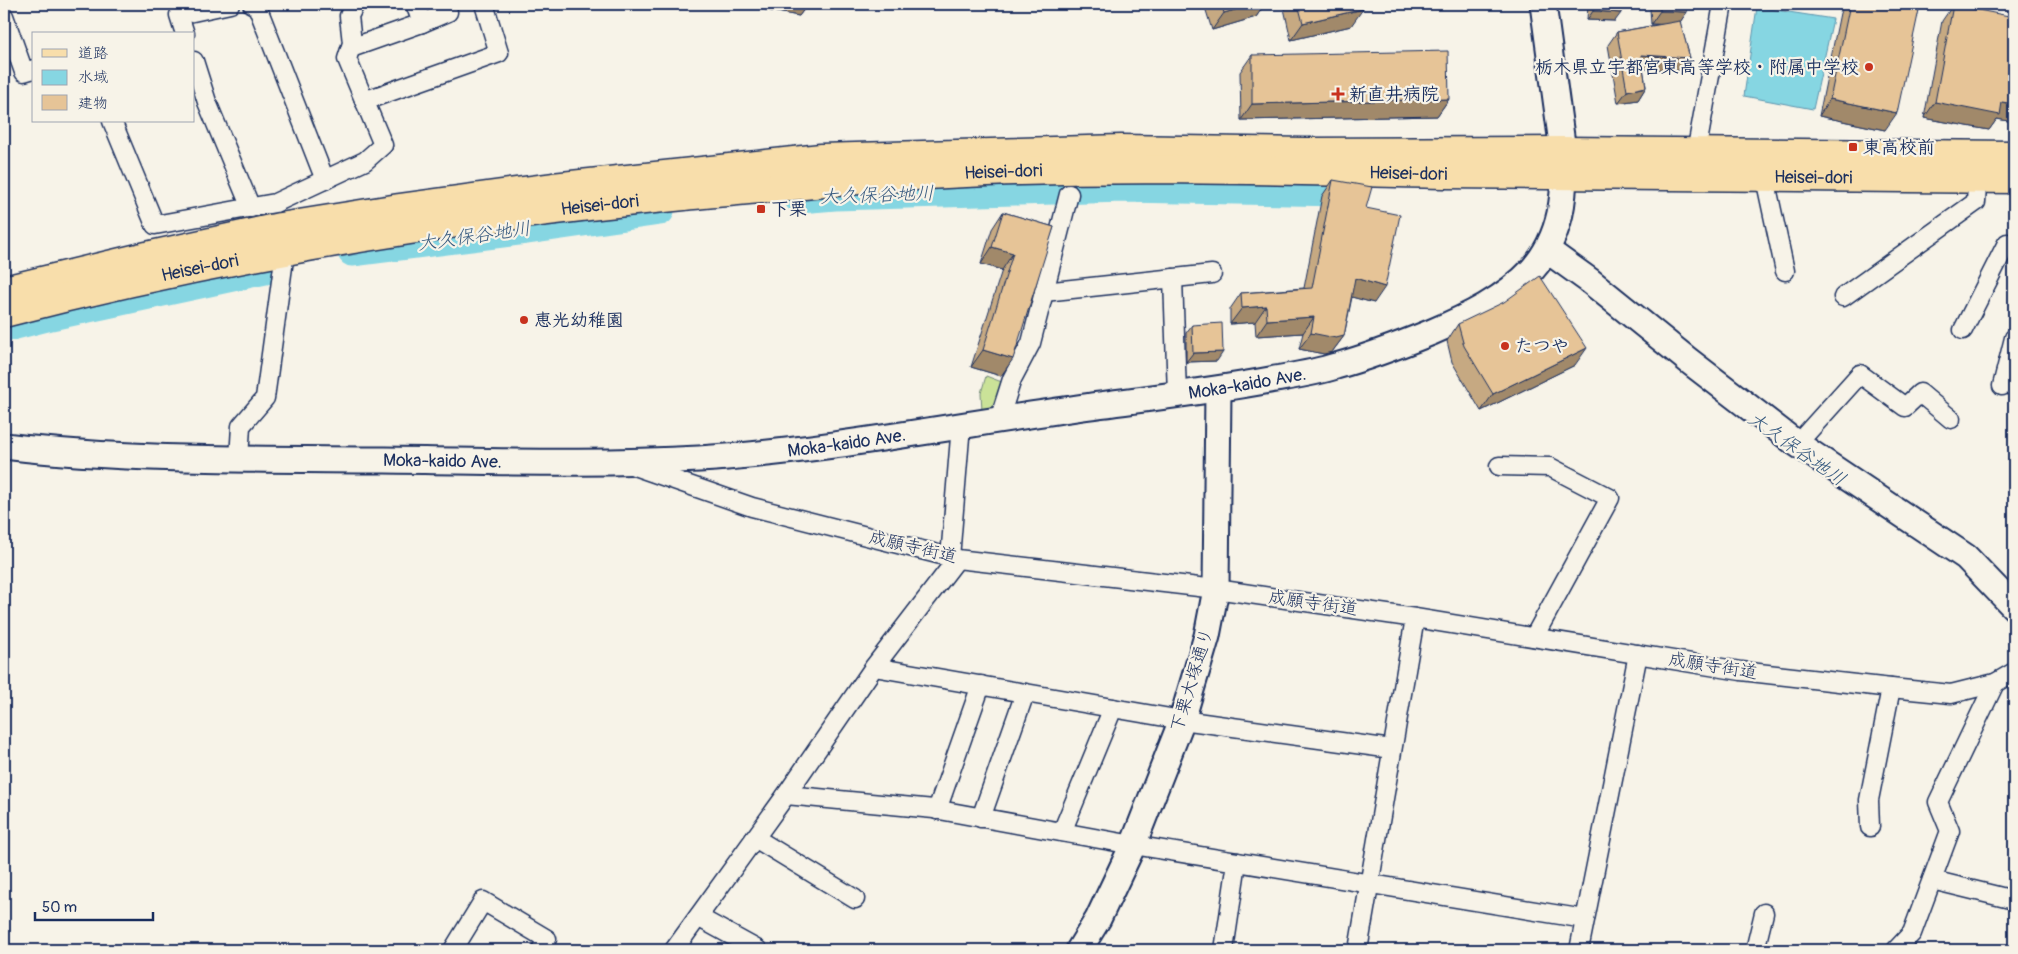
<svg xmlns="http://www.w3.org/2000/svg" width="2018" height="954" viewBox="0 0 2018 954" font-family="Pangolin,'Klee One',sans-serif">
  <style>
    .green { fill: #cae298; stroke: #72887b }
    .water { fill: #86d6e2; stroke: #5b93ad }
    .lines { fill: none; stroke-linecap: round; stroke-linejoin: round }
    .river { stroke: #86d6e2; stroke-width: 29 }
    .street-casing { stroke: #1b2f5e; stroke-width: 21 }
    .secondary-casing { stroke: #1b2f5e; stroke-width: 29 }
    .primary-casing { stroke: #1b2f5e; stroke-width: 31 }
    .street { stroke: #f7f3e8; stroke-width: 18 }
    .secondary { stroke: #f7f3e8; stroke-width: 25 }
    .primary { stroke: #f8deab; stroke-width: 28 }
    .wall { fill: #c6a982; stroke: #1b2f5e }
    .shaded-wall { fill: #a1896a; stroke: #1b2f5e }
    .building { fill: #e6c497; stroke: #1b2f5e }
    .poi-dot { fill: #c8321e; stroke: #f7f3e8; stroke-width: 2 }
    .labels { text-anchor: middle; dominant-baseline: central; stroke-width: 4.5; stroke-linejoin: round; paint-order: stroke }
    .poi-label { font-size: 18px; font-weight: bold; fill: #1b2f5e; stroke: #f7f3e8; text-anchor: start }
    .street-label { font-size: 18px; fill: #1b2f5e; stroke: #f7f3e8 }
    .water-label { font-size: 19px; font-style: italic; fill: #36597f; stroke: #f7f3e8 }
  </style>
  <rect width="100%" height="100%" fill="#f7f3e8"/>
  <filter id="ink" filterUnits="userSpaceOnUse"><feTurbulence type="fractalNoise" baseFrequency=".02" numOctaves="2"/><feDisplacementMap in="SourceGraphic" scale="10" xChannelSelector="R" yChannelSelector="G"/><feConvolveMatrix kernelMatrix="1 2 1 2 8 2 1 2 1" color-interpolation-filters="sRGB"/></filter>
  <g filter="url(#ink)">
    <polygon class="green" points="986,376 1007,384 999,409 982,411 981,393"/>
    <polygon class="water" points="1757,7 1833,19 1813,109 1744,96"/>
    <g class="lines">
      <g class="river">
        <polyline points="799,199 835,196 1124,188 1341,192"/>
        <polyline points="352,252 526,230 660,211"/>
        <polyline points="4,328 51,316 270,269"/>
      </g>
      <g class="street-casing">
        <g id="street">
          <polyline points="252,4 257,6 325,180"/>
          <polyline points="4,16 24,72 34,69"/>
          <polyline points="422,23 448,12 446,4"/>
          <polyline points="185,34 179,15 230,4"/>
          <polyline points="351,48 422,23 415,4"/>
          <polyline points="194,61 207,102 251,208"/>
          <polyline points="364,101 499,53 484,4"/>
          <polyline points="112,121 155,225 275,203 365,161 383,145 347,59 352,43 349,16 355,4"/>
          <polyline points="1696,153 1723,4"/>
          <polyline points="1765,178 1785,271"/>
          <polyline points="1173,278 1177,395"/>
          <polyline points="1044,292 1212,274"/>
          <polyline points="1843,297 1976,202 1978,169"/>
          <polyline points="1963,330 2007,243 2014,247"/>
          <polyline points="2002,386 2014,338"/>
          <polyline points="999,420 1012,379 1031,343 1069,194"/>
          <polyline points="1797,444 1860,374 1905,407 1920,393 1951,419"/>
          <polyline points="239,459 241,426 265,398 285,252 283,243"/>
          <polyline points="634,466 752,507 957,559 1216,589 1415,618 1741,671 1891,688 1951,694 1995,683 2014,672"/>
          <polyline points="1499,466 1550,467 1610,498 1534,637"/>
          <polyline points="950,558 961,425"/>
          <polyline points="874,667 1182,720 1392,749"/>
          <polyline points="786,795 934,809 1133,845 1585,919"/>
          <polyline points="937,810 981,685"/>
          <polyline points="981,818 1025,693"/>
          <polyline points="1870,827 1869,800 1891,688"/>
          <polyline points="1062,832 1113,708"/>
          <polyline points="755,838 855,899"/>
          <polyline points="1932,880 2014,900"/>
          <polyline points="698,917 758,950"/>
          <polyline points="453,950 483,901 547,939 541,950"/>
          <polyline points="674,950 786,795 874,667 957,559"/>
          <polyline points="1224,950 1237,862"/>
          <polyline points="1358,950 1415,618"/>
          <polyline points="1579,950 1638,654"/>
          <polyline points="1755,950 1764,913"/>
          <polyline points="1896,950 1912,933 1950,831 1938,802 1995,683"/>
        </g>
      </g>
      <g class="secondary-casing">
        <g id="secondary">
          <polyline points="1547,250 1590,281 1689,361 1793,441 1966,557 2014,607"/>
          <path id="s1" d="M4 446C130 461 258 459 385 460 489 461 594 465 699 459 825 451 951 426 1077 408 1141 399 1206 392 1270 380 1292 376 1314 373 1336 366 1369 357 1400 345 1432 332 1467 317 1505 299 1532 270 1562 236 1566 194 1563 151L1543 4"/>
          <polyline points="1079,950 1098,919 1133,845 1182,720 1207,636 1216,589 1218,390"/>
        </g>
      </g>
      <g class="primary-casing">
        <g id="primary">
          <polyline points="4,290 146,256 280,227 399,208 553,187 821,158 1121,149 1305,152 1563,151 2014,155"/>
          <path id="s2" d="M4 313C227 255 455 218 684 196 785 187 886 176 988 172 1140 166 1293 171 1445 174 1635 176 1825 177 2014 179"/>
        </g>
      </g>
      <use href="#street" class="street"/>
      <use href="#secondary" class="secondary"/>
      <use href="#primary" class="primary"/>
    </g>
    <g class="wall">
      <polygon points="762,4 808,4 799,16 761,9"/>
      <polygon points="1204,4 1265,4 1256,17 1212,30"/>
      <polygon points="1283,4 1362,4 1351,26 1291,40"/>
      <polygon points="1588,4 1622,4 1615,21 1587,20"/>
      <polygon points="1654,4 1687,4 1687,12 1680,22 1690,58 1681,71 1643,68 1646,87 1638,100 1618,103 1608,45 1617,32 1661,24 1651,24 1650,9"/>
      <polygon points="1846,4 1890,4 1885,130 1819,116 1840,13"/>
      <polygon points="1953,5 2009,67 2014,67 2014,122 1997,119 1989,130 1924,118 1942,21"/>
      <polygon points="1252,55 1449,99 1437,116 1241,120 1240,72"/>
      <polygon points="1333,180 1366,208 1374,303 1352,297 1344,336 1332,352 1324,354 1299,349 1303,333 1256,336 1255,322 1230,324 1230,309 1241,293 1304,288 1322,196"/>
      <polygon points="1003,212 1054,227 1001,376 971,367 1002,270 981,264 992,229"/>
      <polygon points="1458,324 1575,365 1481,411 1452,362 1447,341"/>
      <polygon points="1192,325 1217,361 1186,362 1186,333"/>
    </g>
    <g class="shaded-wall">
      <polygon points="765,4 808,4 799,16 761,9"/>
      <polygon points="1256,4 1265,4 1256,17 1212,30 1224,13"/>
      <polygon points="1363,9 1351,26 1291,40 1303,23"/>
      <polygon points="1593,11 1621,13 1615,21 1587,20"/>
      <polygon points="1660,11 1687,12 1678,25 1651,24"/>
      <polygon points="1641,55 1690,58 1681,71 1632,68"/>
      <polygon points="1646,87 1638,100 1618,103 1627,91"/>
      <polygon points="1449,99 1437,116 1241,120 1252,104"/>
      <polygon points="1830,99 1897,113 1885,130 1819,116"/>
      <polygon points="1935,102 2002,102 2014,104 2014,122 1997,119 1989,130 1924,118"/>
      <polygon points="992,247 1013,253 1002,270 981,264"/>
      <polygon points="1355,278 1385,287 1374,303 1344,295"/>
      <polygon points="1266,306 1255,322 1230,324 1242,308"/>
      <polygon points="1314,317 1303,333 1256,336 1267,320"/>
      <polygon points="1311,333 1344,336 1332,352 1324,354 1299,349"/>
      <polygon points="1587,348 1575,365 1481,411 1493,394"/>
      <polygon points="983,350 1013,359 1001,376 971,367"/>
      <polygon points="1223,352 1217,361 1186,362 1193,353"/>
    </g>
    <g class="building">
      <polygon points="1221,4 1256,4 1224,13"/>
      <polygon points="1298,4 1362,4 1363,9 1303,23"/>
      <polygon points="1593,4 1622,4 1621,13 1593,11"/>
      <polygon points="1660,4 1687,4 1687,12 1660,11"/>
      <polygon points="1850,4 1890,4 1919,10 1897,113 1830,99"/>
      <polygon points="1953,5 2014,17 2014,40 2009,67 2014,67 2014,104 2002,102 2000,115 1935,102"/>
      <polygon points="1680,21 1690,58 1641,55 1646,87 1627,91 1617,32"/>
      <polygon points="1448,51 1449,99 1252,104 1252,55"/>
      <polygon points="1333,180 1372,187 1366,208 1400,215 1385,287 1355,278 1344,336 1336,338 1311,333 1314,317 1267,320 1266,306 1242,308 1241,293 1312,288"/>
      <polygon points="1003,212 1054,227 1013,359 983,350 1013,253 992,247"/>
      <polygon points="1540,276 1587,348 1493,394 1464,346 1458,324 1504,302"/>
      <polygon points="1222,323 1223,352 1193,353 1192,325"/>
    </g>
  </g>
  <g class="poi-dot">
    <circle cx="1869" cy="67" r="5"/>
    <path d="M1335.5 86.5h5v5h5v5h-5v5h-5v-5h-5v-5h5z"/>
    <rect x="1848" y="142" width="10" height="10" rx="2.5"/>
    <rect x="756" y="204" width="10" height="10" rx="2.5"/>
    <circle cx="524" cy="320" r="5"/>
    <circle cx="1505" cy="346" r="5"/>
  </g>
  <g class="labels">
    <g class="poi-label">
      <text x="1859" y="67" text-anchor="end">栃木県立宇都宮東高等学校・附属中学校</text>
      <text x="1349" y="94">新直井病院</text>
      <text x="1863" y="147">東高校前</text>
      <text x="771" y="209">下栗</text>
      <text x="534" y="320">恵光幼稚園</text>
      <text x="1515" y="346">たつや</text>
    </g>
    <g class="street-label">
      <text stroke="none"><textPath href="#s2" startOffset="1011">Heisei-dori</textPath></text>
      <text stroke="none"><textPath href="#s2" startOffset="1416">Heisei-dori</textPath></text>
      <text stroke="none"><textPath href="#s2" startOffset="1821">Heisei-dori</textPath></text>
      <text stroke="none"><textPath href="#s2" startOffset="606">Heisei-dori</textPath></text>
      <text stroke="none"><textPath href="#s2" startOffset="201">Heisei-dori</textPath></text>
      <text stroke="none"><textPath href="#s1" startOffset="1249">Moka-kaido Ave.</textPath></text>
      <text stroke="none"><textPath href="#s1" startOffset="844">Moka-kaido Ave.</textPath></text>
      <text stroke="none"><textPath href="#s1" startOffset="439">Moka-kaido Ave.</textPath></text>
      <text transform="translate(913 547) rotate(13)">成願寺街道</text>
      <text transform="translate(1313 603) rotate(8)">成願寺街道</text>
      <text transform="translate(1713 666) rotate(9)">成願寺街道</text>
      <text transform="translate(1192 680) rotate(-73)">下栗大塚通り</text>
    </g>
    <g class="water-label">
      <text transform="translate(877 195) rotate(-2)">大久保谷地川</text>
      <text transform="translate(474 236) rotate(-8)">大久保谷地川</text>
      <text transform="translate(1797 449) rotate(35)">大久保谷地川</text>
    </g>
  </g>
  <rect width="2018" height="954" fill="none" stroke="#f7f3e8" stroke-width="20"/>
  <rect x="10" y="10" width="1998" height="934" fill="none" stroke="#1b2f5e" stroke-width="2" filter="url(#ink)"/>
  <rect x="32" y="32" width="162" height="90" fill="#f7f3e8" stroke="#9fa5b1"/>
  <rect x="42" y="49" width="25" height="8" fill="#f8deab" stroke="#9fa5b1"/>
  <text x="78" y="58" font-size="15" fill="#1b2f5e">道路</text>
  <rect x="42" y="70" width="25" height="15" fill="#86d6e2" stroke="#9fa5b1"/>
  <text x="78" y="82" font-size="15" fill="#1b2f5e">水域</text>
  <rect x="42" y="95" width="25" height="15" fill="#e6c497" stroke="#9fa5b1"/>
  <text x="78" y="108" font-size="15" fill="#1b2f5e">建物</text>
  <path d="M35 912v8h118v-8" fill="none" stroke="#1b2f5e" stroke-width="2.5"/>
  <text x="42" y="912" font-size="15" fill="#1b2f5e" stroke="#f7f3e8" stroke-width="4" paint-order="stroke">50 m</text>
</svg>
